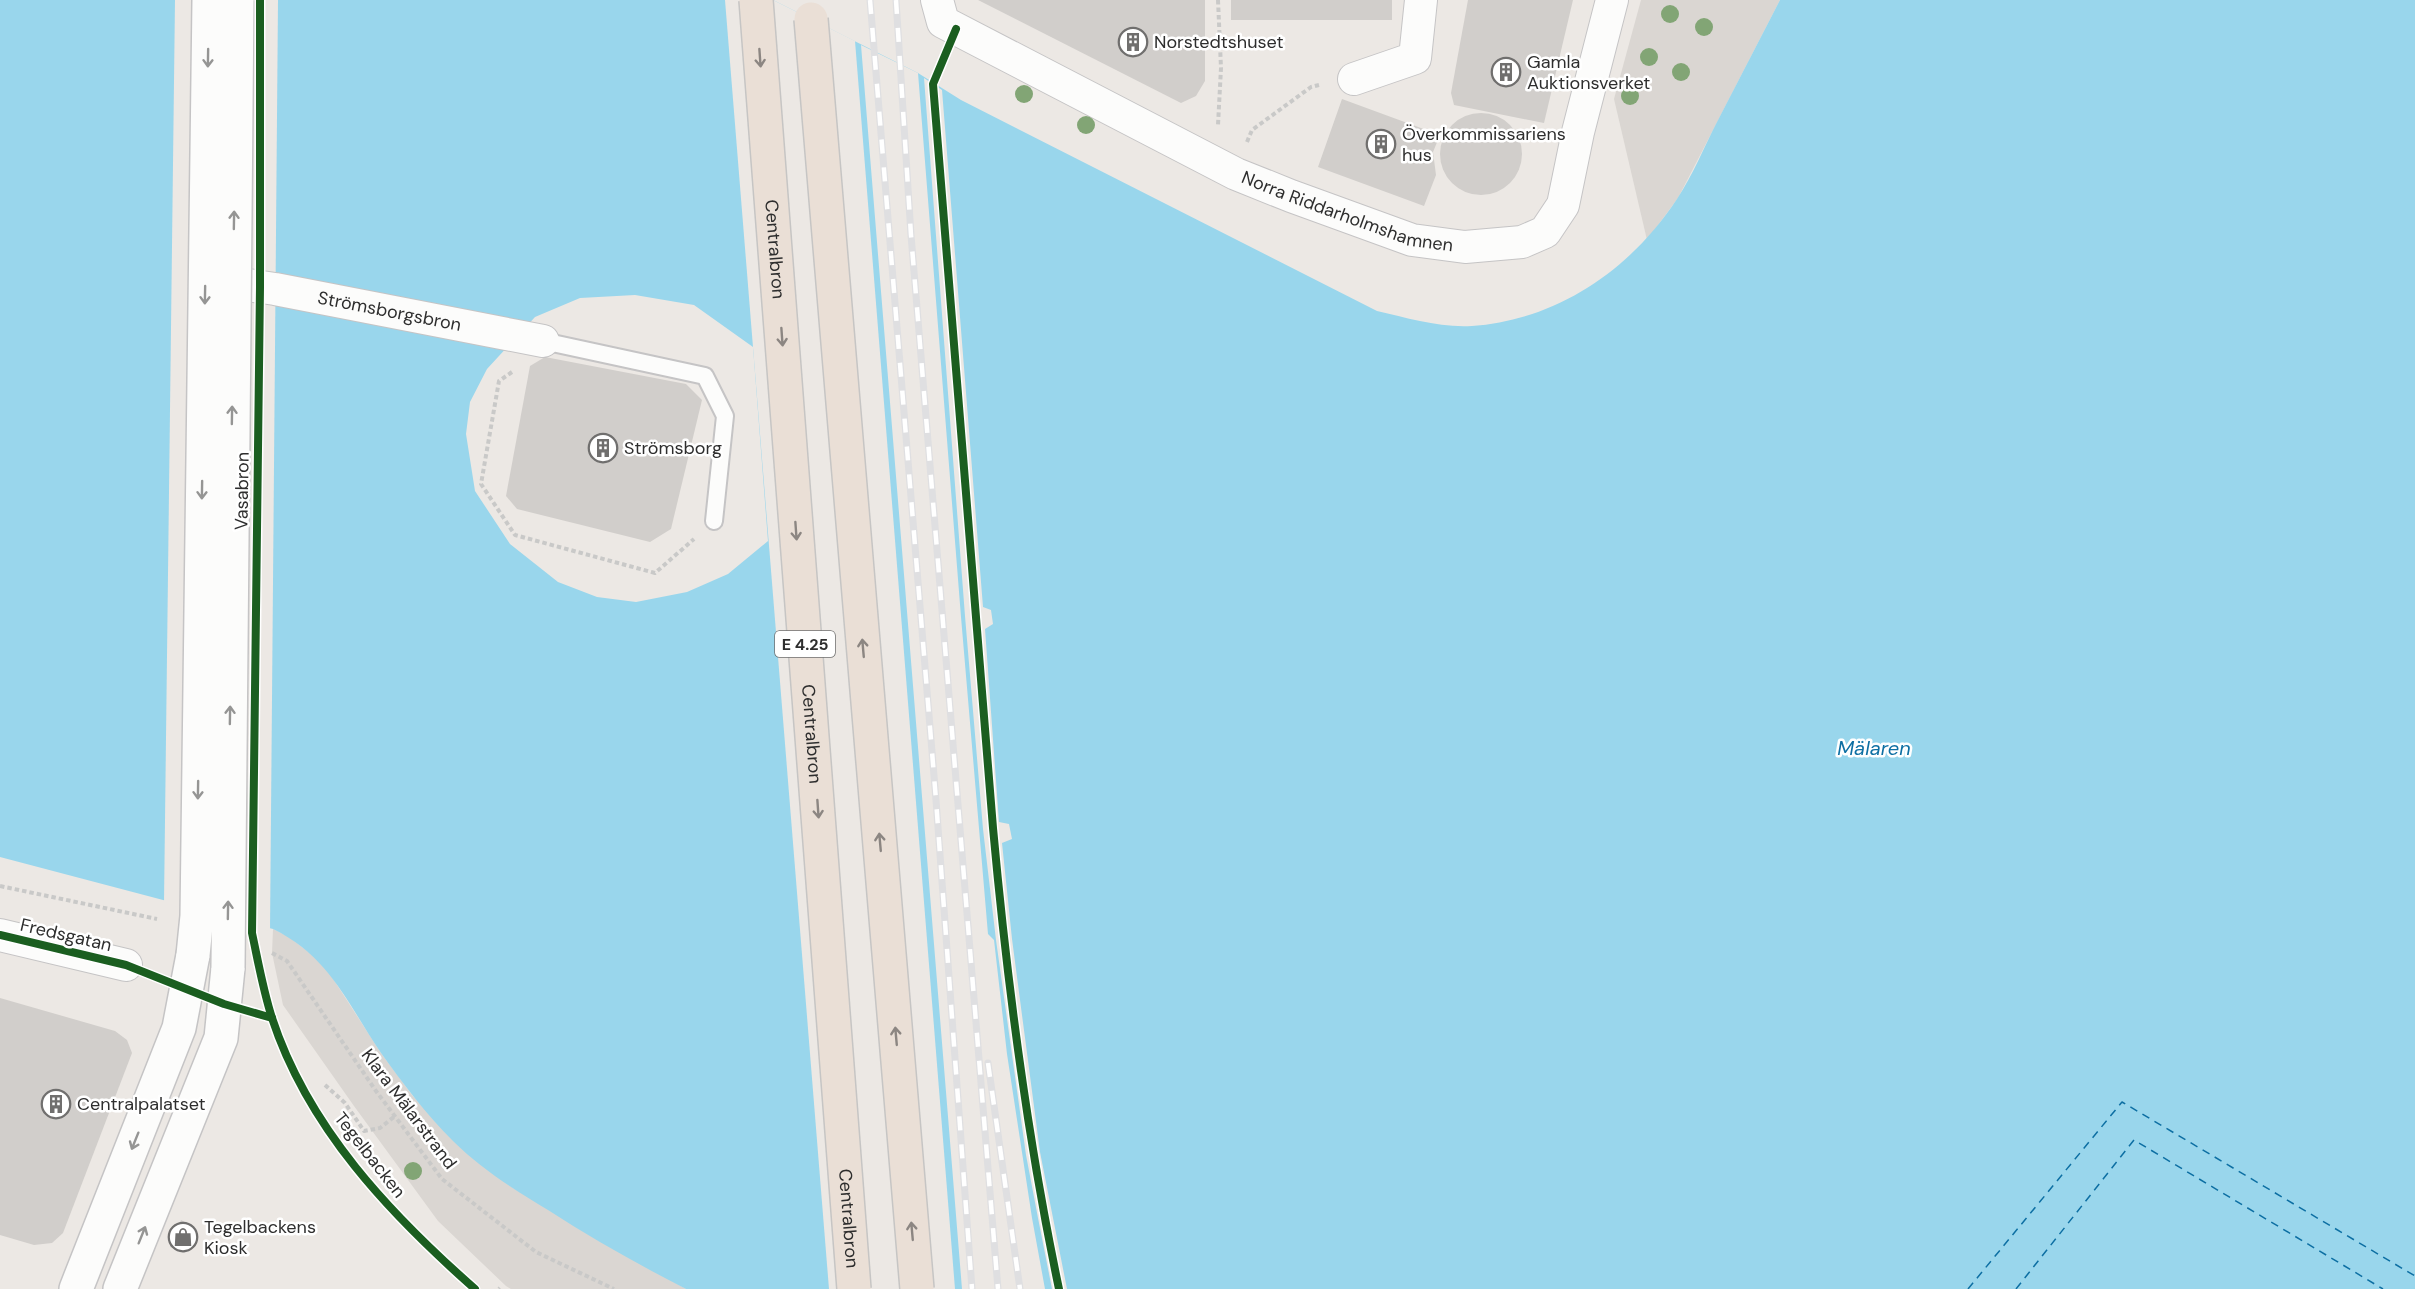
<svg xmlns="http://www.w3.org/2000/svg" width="2415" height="1289" viewBox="0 0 2415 1289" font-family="'DM Sans',sans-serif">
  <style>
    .plaza { fill: #dad6d2 }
    .water { fill: #99d6ec; fill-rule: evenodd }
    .pier { fill: #ece8e4 }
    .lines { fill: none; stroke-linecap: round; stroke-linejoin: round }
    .ferry { stroke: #0d6fa3; stroke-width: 1.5; stroke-dasharray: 8 6; stroke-linecap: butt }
    .building { fill: #d1cecb }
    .lane-casing { stroke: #c5c4c5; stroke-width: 20 }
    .street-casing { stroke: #c5c4c5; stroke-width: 34 }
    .secondary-casing { stroke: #c5c4c5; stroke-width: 36 }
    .path { stroke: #c9c9c8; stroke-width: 4; stroke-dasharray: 4.5 3; stroke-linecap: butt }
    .lane { stroke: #fcfcfb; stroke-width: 16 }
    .street { stroke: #fcfcfb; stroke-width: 32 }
    .secondary { stroke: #fcfcfb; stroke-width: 33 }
    .rail-casing { stroke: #dfdfe1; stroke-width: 7 }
    .rail { stroke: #fff; stroke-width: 4.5; stroke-dasharray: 14; stroke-linecap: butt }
    .secondary-bridge-casing { stroke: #c5c4c5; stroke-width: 36; stroke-linecap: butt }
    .highway-bridge-casing { stroke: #c6c5c4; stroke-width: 36; stroke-linecap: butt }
    .secondary-bridge { stroke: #fcfcfb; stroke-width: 33 }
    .highway-bridge { stroke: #eadfd6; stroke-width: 33 }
    .cycleway-casing { stroke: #fff; stroke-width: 11 }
    .cycleway { stroke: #1b5e20; stroke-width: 8 }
    .tree { fill: #82a575 }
    .oneway { stroke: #959594 }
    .oneway2 { stroke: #8c8682 }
    .labels { text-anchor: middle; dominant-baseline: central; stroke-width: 5; stroke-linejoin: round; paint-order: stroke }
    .shield { fill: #fff; stroke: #6d6d6d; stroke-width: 1.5 }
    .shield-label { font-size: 16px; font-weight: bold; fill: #2e2e2e }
    .poi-label { font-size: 18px; fill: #2e2e2e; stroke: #fff; text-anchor: start }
    .street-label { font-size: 18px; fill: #2e2e2e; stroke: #fff }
    .water-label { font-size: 20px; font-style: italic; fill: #0d6fa3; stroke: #fff }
  </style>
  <rect width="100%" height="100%" fill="#ece8e4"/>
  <g class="plaza">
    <polygon points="1641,0 1780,0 1678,198 1647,240 1614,99"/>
    <polygon points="273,929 289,937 315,957 328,971 381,1053 412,1095 454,1141 513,1188 686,1289 511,1289 506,1286 438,1221 354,1106 283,1005 272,953"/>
  </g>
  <path class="water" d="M0 0H773L918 73 961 100 1377 311C1408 318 1440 328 1472 326 1558 320 1631 269 1677 199 1693 175 1704 147 1717 122 1738 81 1759 41 1780 0H2415V1289H686C639 1265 593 1239 548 1210 515 1190 481 1169 453 1141 426 1114 403 1084 381 1053 347 1003 330 957 273 929L0 857ZM635 295 694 305 753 347 768 541 728 574 687 592 636 602 597 597 558 582 510 544 475 491 466 434 470 402 487 369 535 317 580 298Z"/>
  <g class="pier">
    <polygon points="175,0 278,0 270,931 164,903"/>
    <polygon points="725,0 773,0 855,41 955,1289 829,1289"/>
    <polygon points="861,45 918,73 961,617 988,934 994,940 1007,1054 1032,1218 1045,1289 962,1289"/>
    <polygon points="924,78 942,90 983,607 991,610 993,624 985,629 999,822 1009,824 1012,839 1002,843 1012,939 1040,1152 1067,1289 1052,1289 1038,1218 1026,1155 996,940 983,829 965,616"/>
  </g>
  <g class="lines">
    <g class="ferry">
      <polyline points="1968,1289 2122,1102 2415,1276"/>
      <polyline points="2016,1289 2134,1140 2383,1289"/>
    </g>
  </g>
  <g class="building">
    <polygon points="978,0 1205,0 1205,81 1196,96 1181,103"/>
    <rect x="1231" y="0" width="161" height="20"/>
    <polygon points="1468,0 1573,0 1544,123 1454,105 1451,93"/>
    <polygon points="1342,99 1440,135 1433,152 1436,175 1424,206 1318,167"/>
    <circle cx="1481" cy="154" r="41"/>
    <polygon points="545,357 686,384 702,400 671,529 650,542 517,509 506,496 530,366"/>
    <polygon points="0,998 115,1031 127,1040 132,1053 63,1233 52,1243 34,1245 0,1235"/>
    <polygon points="181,1220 195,1227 185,1253 170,1247"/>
  </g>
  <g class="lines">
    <g class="lane-casing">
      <polyline id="lane" points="543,341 705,376 725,416 714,521"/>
    </g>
    <g class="street-casing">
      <g id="street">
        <path id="s1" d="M937 0 943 22 1236 174 1291 196 1412 240 1465 247 1522 242 1545 232 1563 205 1578 132 1612 0"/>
        <polyline points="1354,79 1415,58 1421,0"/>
        <path id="s2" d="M234 283 275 289 543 341"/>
        <polyline points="0,935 126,965"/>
      </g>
    </g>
    <g class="secondary-casing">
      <g id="secondary">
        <polyline points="76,1289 179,1028 193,955"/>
        <polyline points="120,1289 221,1038 228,968"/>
      </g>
    </g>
    <g class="path">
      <polyline points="1218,0 1221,68 1218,125"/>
      <polyline points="1247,142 1252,130 1311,87 1319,85"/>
      <polyline points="512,372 499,381 481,484 515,535 655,573 694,539"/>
      <polyline points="0,886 157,919"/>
      <polyline points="272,953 287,961 376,1091 442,1179 536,1252 614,1289"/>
      <polyline points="325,1085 345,1103 364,1131 380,1128 395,1116"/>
      <polyline points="499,1289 500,1288"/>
    </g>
    <use href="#lane" class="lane"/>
    <use href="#street" class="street"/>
    <use href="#secondary" class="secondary"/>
    <g class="rail-casing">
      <g id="rail">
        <polyline points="870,0 936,800 972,1289"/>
        <polyline points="896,0 911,235 998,1289"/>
        <polyline points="988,1063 1020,1289"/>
      </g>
    </g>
    <use href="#rail" class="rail"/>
    <g class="secondary-bridge-casing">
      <g id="secondary-bridge">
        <polyline points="193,955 197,916 209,0"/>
        <polyline points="228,968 237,0"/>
      </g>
    </g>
    <g class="highway-bridge-casing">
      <g id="highway-bridge">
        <path id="s3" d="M756 0 854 1289"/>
        <polyline points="811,19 917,1289"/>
      </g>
    </g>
    <use href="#secondary-bridge" class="secondary-bridge"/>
    <use href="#highway-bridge" class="highway-bridge"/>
    <g class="cycleway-casing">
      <g id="cycleway">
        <path d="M260 0V287L252 933C258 961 263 990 272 1018 308 1128 390 1214 475 1289"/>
        <path d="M956 29 933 84 993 828C1007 982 1027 1137 1059 1289"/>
        <polyline points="0,935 126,965 224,1004 272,1018"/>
      </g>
    </g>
    <use href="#cycleway" class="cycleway"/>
  </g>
  <g class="tree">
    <circle cx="1670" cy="14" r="9"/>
    <circle cx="1704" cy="27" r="9"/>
    <circle cx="1649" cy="57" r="9"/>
    <circle cx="1681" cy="72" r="9"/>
    <circle cx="1024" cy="94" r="9"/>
    <circle cx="1630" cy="96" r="9"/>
    <circle cx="1086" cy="125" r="9"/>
    <circle cx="413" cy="1171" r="9"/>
  </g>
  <defs><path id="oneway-shaft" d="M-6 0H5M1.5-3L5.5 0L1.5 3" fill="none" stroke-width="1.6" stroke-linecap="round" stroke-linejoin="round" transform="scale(1.5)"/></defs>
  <g class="oneway">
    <use href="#oneway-shaft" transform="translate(208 58) rotate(91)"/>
    <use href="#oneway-shaft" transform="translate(234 220) rotate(-89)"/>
    <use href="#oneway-shaft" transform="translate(205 295) rotate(91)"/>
    <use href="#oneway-shaft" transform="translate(232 415) rotate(-89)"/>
    <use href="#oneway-shaft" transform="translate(202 490) rotate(91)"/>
    <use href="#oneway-shaft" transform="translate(230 715) rotate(-89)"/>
    <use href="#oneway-shaft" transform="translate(198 790) rotate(91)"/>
    <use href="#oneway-shaft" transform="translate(228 910) rotate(-89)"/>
    <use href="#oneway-shaft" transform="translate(135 1141) rotate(112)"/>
    <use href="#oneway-shaft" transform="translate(142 1235) rotate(-68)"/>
  </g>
  <g class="oneway2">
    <use href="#oneway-shaft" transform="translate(760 58) rotate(86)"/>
    <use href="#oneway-shaft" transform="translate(782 337) rotate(86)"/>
    <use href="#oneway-shaft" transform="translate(796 531) rotate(86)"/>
    <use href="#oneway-shaft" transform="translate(863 648) rotate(-95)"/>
    <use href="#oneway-shaft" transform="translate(818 809) rotate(86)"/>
    <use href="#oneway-shaft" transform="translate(880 842) rotate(-95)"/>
    <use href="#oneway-shaft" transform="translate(896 1036) rotate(-95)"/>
    <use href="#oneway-shaft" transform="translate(912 1231) rotate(-95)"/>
  </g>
  <defs>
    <g id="building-ring" transform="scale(1.5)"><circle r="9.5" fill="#fff" stroke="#706f6e" stroke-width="1.5"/><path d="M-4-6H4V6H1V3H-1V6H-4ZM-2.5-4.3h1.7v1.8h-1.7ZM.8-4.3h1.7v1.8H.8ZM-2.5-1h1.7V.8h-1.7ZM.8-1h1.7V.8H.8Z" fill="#706f6e"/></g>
    <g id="shop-ring" transform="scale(1.5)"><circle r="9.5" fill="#fff" stroke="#706f6e" stroke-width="1.5"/><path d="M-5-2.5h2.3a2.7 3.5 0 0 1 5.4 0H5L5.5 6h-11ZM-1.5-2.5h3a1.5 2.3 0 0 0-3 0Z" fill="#706f6e"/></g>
  </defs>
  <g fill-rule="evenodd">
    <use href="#building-ring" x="1133" y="42"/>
    <use href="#building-ring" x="1506" y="72"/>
    <use href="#building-ring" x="1381" y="144"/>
    <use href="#building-ring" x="603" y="448"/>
    <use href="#building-ring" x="56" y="1104"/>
    <use href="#shop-ring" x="183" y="1237"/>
  </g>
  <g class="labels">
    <rect class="shield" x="775" y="631" width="60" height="26" rx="4.5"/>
    <g class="shield-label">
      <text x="805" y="644">E 4.25</text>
    </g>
    <g class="poi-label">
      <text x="1154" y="42">Norstedtshuset</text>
      <text x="1527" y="62">Gamla<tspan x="1527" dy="21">Auktionsverket</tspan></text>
      <text x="1402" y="134">Överkommissariens<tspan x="1402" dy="21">hus</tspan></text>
      <text x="624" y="448">Strömsborg</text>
      <text x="77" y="1104">Centralpalatset</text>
      <text x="204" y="1227">Tegelbackens<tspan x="204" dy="21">Kiosk</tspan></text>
    </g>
    <g class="street-label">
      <text stroke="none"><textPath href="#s1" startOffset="471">Norra Riddarholmshamnen</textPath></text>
      <text stroke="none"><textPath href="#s3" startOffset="250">Centralbron</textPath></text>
      <text stroke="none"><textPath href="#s2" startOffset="158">Strömsborgsbron</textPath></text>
      <text transform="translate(242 491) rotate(-89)">Vasabron</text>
      <text stroke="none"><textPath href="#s3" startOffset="736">Centralbron</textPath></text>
      <text transform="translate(66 935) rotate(13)">Fredsgatan</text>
      <text transform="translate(409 1109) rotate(53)">Klara Mälarstrand</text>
      <text transform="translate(370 1155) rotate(52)">Tegelbacken</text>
      <text stroke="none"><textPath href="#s3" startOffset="1222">Centralbron</textPath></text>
    </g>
    <g class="water-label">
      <text x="1874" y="748">Mälaren</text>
    </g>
  </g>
</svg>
